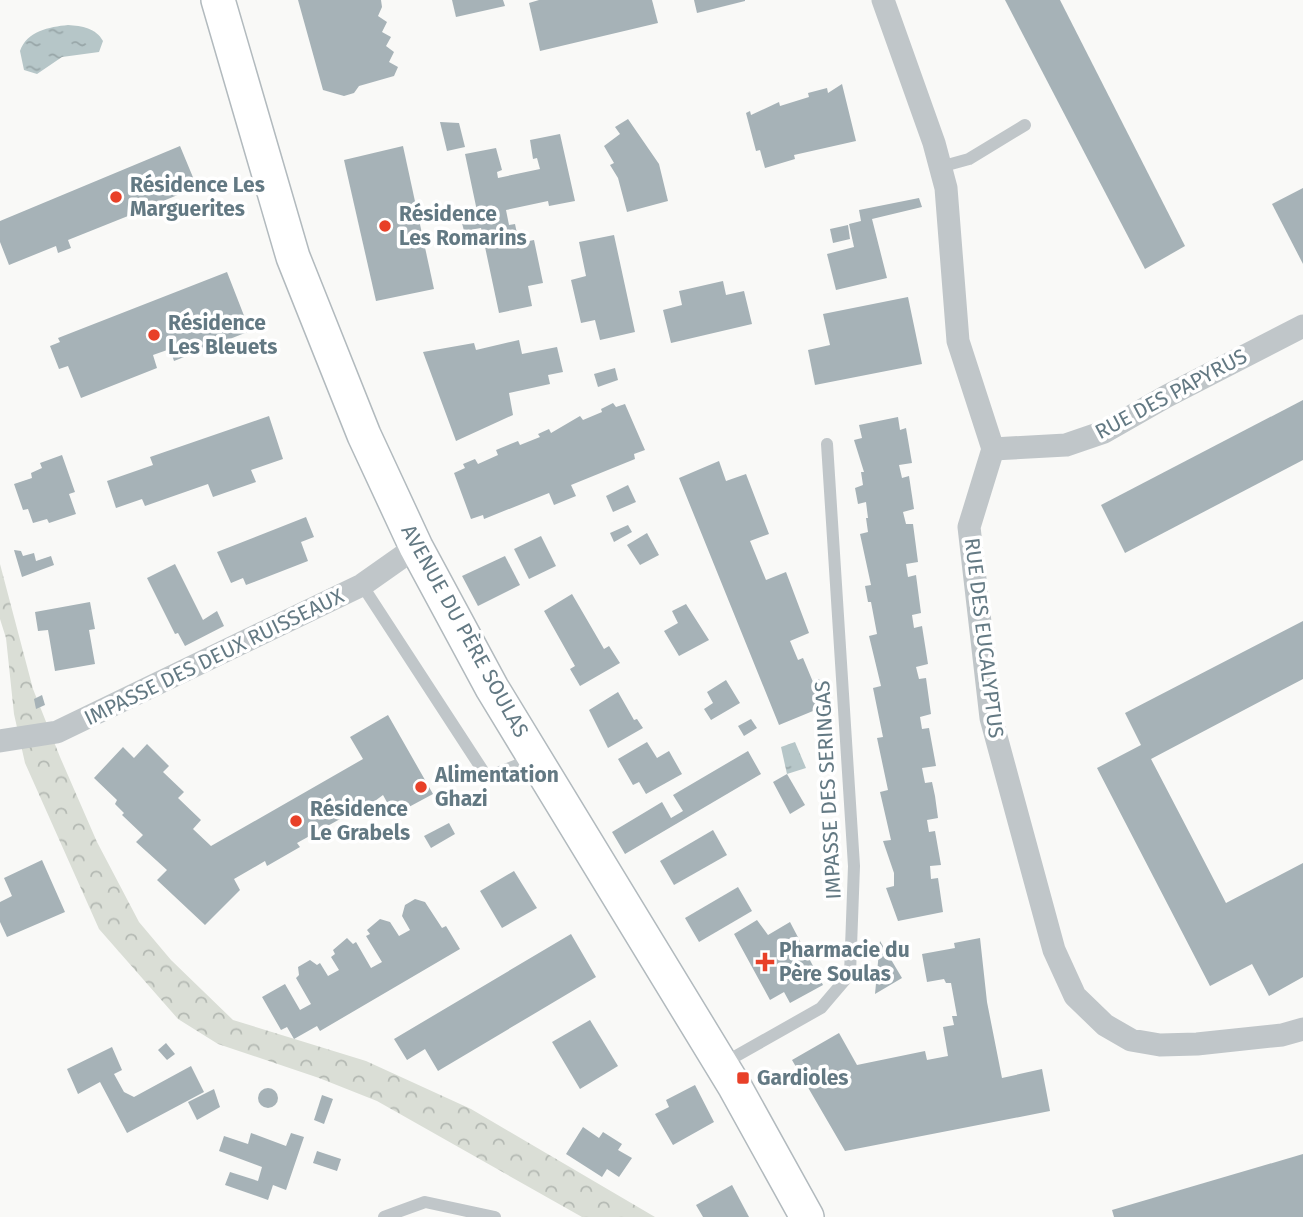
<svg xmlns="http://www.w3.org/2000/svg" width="1303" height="1217" viewBox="0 0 1303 1217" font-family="'Fira Sans',sans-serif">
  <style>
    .forest { fill: url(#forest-crowns) }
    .water { fill: url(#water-ripples) }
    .building { fill: #a6b2b7 }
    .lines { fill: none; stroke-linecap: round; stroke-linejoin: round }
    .secondary-casing { stroke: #b2babe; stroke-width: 36 }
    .service { stroke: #c0c6c9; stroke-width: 12 }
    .minor { stroke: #c0c6c9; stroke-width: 23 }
    .secondary { stroke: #fff; stroke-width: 33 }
    .poi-dot { fill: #e84028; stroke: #fff; stroke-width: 2.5 }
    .labels { text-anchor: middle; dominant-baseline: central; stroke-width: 7; stroke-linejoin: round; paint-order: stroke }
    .poi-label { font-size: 21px; font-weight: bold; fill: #637983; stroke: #fff; text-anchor: start }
    .street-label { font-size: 21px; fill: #637983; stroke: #fff }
  </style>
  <defs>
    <pattern id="forest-crowns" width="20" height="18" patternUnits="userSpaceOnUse" patternTransform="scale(1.75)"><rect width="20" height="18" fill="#daded6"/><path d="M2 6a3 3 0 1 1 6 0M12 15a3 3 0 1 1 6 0" fill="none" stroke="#b4b9b3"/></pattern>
    <pattern id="water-ripples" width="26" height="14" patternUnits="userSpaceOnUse" patternTransform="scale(1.75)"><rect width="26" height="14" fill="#b6c6c8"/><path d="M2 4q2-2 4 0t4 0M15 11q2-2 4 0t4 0" fill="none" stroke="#98a6a8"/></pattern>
  </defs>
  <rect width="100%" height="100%" fill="#f9f9f7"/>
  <polygon class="forest" points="0,564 33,689 60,757 97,842 139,922 171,960 233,1020 366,1061 471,1109 655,1217 582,1217 377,1101 319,1078 218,1044 178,1019 99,929 25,763 14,714 6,638 0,619"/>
  <g class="water">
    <path d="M68 25C82 26 96 28 103 41L99 52 62 57 37 74 24 70 20 51C27 31 49 27 68 25Z"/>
    <polygon points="795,742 806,768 787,774 781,747"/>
  </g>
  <g class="building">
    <polygon points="298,0 381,0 382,7 378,16 387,22 382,32 391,37 386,46 394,52 389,62 398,67 394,76 359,86 354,93 344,96 323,90"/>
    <polygon points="452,0 503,0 505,6 456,17"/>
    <polygon points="539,0 652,0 658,23 540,51 529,3"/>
    <polygon points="694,0 745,0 745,1 697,13"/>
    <polygon points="1005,0 1060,0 1185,246 1145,269"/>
    <polygon points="842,84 856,141 794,155 795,159 765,168 760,150 756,151 746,113 750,111 751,115 779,102 780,106 809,97 808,93 827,88 828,93"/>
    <polygon points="628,119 659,164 668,201 627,212 618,178 610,165 614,163 604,146 620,134 615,127"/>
    <polygon points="440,122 459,123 465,147 447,151"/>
    <polygon points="560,134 575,201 549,206 548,201 506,210 509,225 515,224 519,243 534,240 543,283 528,286 532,306 499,313 481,228 464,231 460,215 477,211 465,154 496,148 502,170 497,172 498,178 540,169 537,158 533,159 530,140"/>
    <polygon points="180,146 197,187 151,206 153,213 141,219 138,212 68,240 71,248 58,253 56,246 9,265 0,242 0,221"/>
    <polygon points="403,146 434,289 376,301 344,160"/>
    <polygon points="1303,188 1303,264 1272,204"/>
    <polygon points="919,198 922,207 872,219 887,278 836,290 827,254 854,247 849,224 861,221 859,210"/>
    <polygon points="848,225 850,239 833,243 830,229"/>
    <polygon points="614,235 635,332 600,340 595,320 581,323 571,280 586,276 579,242"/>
    <polygon points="227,272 250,331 174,361 170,349 153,355 157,368 81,398 68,366 59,369 50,346 60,342 58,338"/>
    <polygon points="723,281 726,295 744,291 752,324 671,343 663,310 682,305 679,291"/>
    <polygon points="908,297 922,364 815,385 808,350 830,345 823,314"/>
    <polygon points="519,340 522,354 557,347 563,372 548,375 550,384 509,393 513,415 456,441 423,352 474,343 476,350"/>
    <polygon points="615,368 618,380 598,387 594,374"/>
    <polygon points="1303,400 1303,460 1125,553 1101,505"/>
    <polygon points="613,403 616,407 625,404 645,450 634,454 635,459 571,485 576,496 554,505 549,493 484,519 483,515 471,519 454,473 465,468 463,464 475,459 478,464 498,455 496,450 518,441 520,445 540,437 538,434 549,429 551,433 580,416 583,420 602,412 601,409"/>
    <polygon points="269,416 283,459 251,470 256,482 213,497 208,484 145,506 142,499 116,508 107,481 153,465 150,457"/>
    <polygon points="898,417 900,430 906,428 912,463 899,465 902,478 909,476 914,509 903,512 906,524 913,524 918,562 906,564 908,577 916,575 921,613 912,615 914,628 922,626 928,664 916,667 919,679 926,678 931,714 920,717 922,729 929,728 936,766 922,768 925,783 932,782 935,796 938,818 927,820 929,832 935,831 941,865 930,866 931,879 938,878 943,912 898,921 886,888 894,886 894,873 883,841 891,840 880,792 888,790 877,738 883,737 873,688 881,686 869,636 877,634 871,602 868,602 865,586 871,585 860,534 868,532 866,518 868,518 866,502 858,504 855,488 863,485 861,472 864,472 854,440 862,438 859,425"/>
    <polygon points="62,455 75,492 69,494 76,514 49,523 47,519 33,523 28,509 23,510 14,484 32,478 31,473 42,468 40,463"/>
    <polygon points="719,461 726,481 746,474 769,534 750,541 766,580 786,572 809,633 790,641 798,660 803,658 813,682 819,679 830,704 779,725 679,478"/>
    <polygon points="628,485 636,502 613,512 606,496"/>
    <polygon points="306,517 314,537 301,542 308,561 246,585 243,578 231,583 217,552"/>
    <polygon points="628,525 632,532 614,542 610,533"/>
    <polygon points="647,533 659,555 640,565 627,545"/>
    <polygon points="541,536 556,566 529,579 514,549"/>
    <polygon points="14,550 21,551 23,556 34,553 36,561 51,556 54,565 22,577"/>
    <polygon points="505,556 520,585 478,606 462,576"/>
    <polygon points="175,564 203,620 217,611 224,626 185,646 178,633 175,634 147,578"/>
    <polygon points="572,594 604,649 609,646 620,663 580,686 570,669 575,666 544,611"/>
    <polygon points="90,602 95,629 89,630 95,664 55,671 48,630 38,631 35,612"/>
    <polygon points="686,604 709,640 679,656 664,631 678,623 672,611"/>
    <polygon points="1303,621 1303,679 1151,759 1226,903 1303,863 1303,977 1269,996 1252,964 1210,986 1097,768 1141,745 1125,713"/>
    <polygon points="726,680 740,703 711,720 704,709 713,703 707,692"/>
    <polygon points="618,692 634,720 637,719 643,728 608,748 589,710"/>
    <polygon points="42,695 45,705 36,709 34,699"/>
    <polygon points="388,715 433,794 394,815 383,795 360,812 358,809 297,843 300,847 267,866 265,861 234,879 240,890 205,925 157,880 167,870 136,842 143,835 122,815 124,813 115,804 117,800 94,778 123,747 134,758 147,744 169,766 163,772 184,792 178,798 201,820 193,829 211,846 363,759 350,737"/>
    <polygon points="751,719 757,728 744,736 738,726"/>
    <polygon points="647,742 657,758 669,751 682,774 646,794 639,782 633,785 618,759"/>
    <polygon points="748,751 761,774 625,854 612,832 662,802 671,818 683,811 673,795"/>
    <polygon points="787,774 805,805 790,814 773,782"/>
    <polygon points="449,823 455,834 431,848 424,836"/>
    <polygon points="713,830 727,855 674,885 660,861"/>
    <polygon points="42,860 65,912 7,937 0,922 0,902 12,896 4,878"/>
    <polygon points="514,871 537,908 502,928 480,891"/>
    <polygon points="738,887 752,911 699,942 685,918"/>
    <polygon points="415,899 425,902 442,928 446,926 460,949 320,1031 317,1026 294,1039 287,1027 281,1030 262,997 285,984 300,1010 311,1004 296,978 299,975 298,967 310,960 317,965 320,963 328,976 339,970 331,957 335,954 333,950 347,938 353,944 356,942 371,968 382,962 366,936 370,934 367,930 380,919 390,922 399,936 410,930 402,916 405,905"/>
    <polygon points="757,920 768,935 790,922 823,985 790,1003 784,992 770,1000 734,934"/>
    <polygon points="571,934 596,977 438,1071 425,1049 407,1060 394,1039"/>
    <polygon points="980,938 987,1002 1002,1078 1042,1069 1050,1111 845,1151 792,1060 839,1033 857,1065 925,1051 927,1060 948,1056 943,1027 954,1025 952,1016 957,1016 951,983 946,983 944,979 927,982 922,954 955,948 954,943"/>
    <polygon points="880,941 902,978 875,994"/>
    <polygon points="590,1020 618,1066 580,1089 552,1042"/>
    <polygon points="166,1043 175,1054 167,1060 158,1050"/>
    <polygon points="112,1047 122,1070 114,1074 124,1092 134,1097 191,1066 204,1092 127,1133 100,1082 78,1094 67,1069"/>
    <polygon points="695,1085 714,1122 673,1145 655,1114 669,1107 666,1100"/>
    <circle cx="268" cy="1098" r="10"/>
    <polygon points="214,1089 220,1107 197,1120 188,1102"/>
    <polygon points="322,1095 333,1099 324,1124 314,1120"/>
    <polygon points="583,1127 599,1138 603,1132 622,1144 618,1150 632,1158 619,1177 607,1169 602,1177 566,1154"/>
    <polygon points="251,1133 286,1146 291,1133 304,1137 286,1190 273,1185 268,1200 225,1185 230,1172 258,1181 262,1167 219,1151 224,1136 248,1144"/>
    <polygon points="317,1151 341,1159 337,1171 313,1163"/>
    <polygon points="1303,1154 1303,1217 1114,1217 1112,1210"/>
    <polygon points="732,1185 749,1217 703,1217 696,1205"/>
  </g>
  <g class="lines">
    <g class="secondary-casing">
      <polyline id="secondary" points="218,0 293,257 364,435 416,547 492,688 735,1087 807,1217"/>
    </g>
    <g class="service">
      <polyline points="940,167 969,159 1025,125"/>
      <polyline points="362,585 487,777 535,758"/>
      <polyline points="722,1064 821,1008 850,974 854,866 827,444"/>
      <polyline points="384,1217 425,1202 495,1217"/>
    </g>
    <g class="minor">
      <polyline points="883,0 934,143 946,188 958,341 993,449 969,527 991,718 1054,950 1075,996 1105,1025 1131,1040 1160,1045 1197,1044 1282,1035 1303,1029"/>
      <polyline points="993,449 1066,445 1104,432 1167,396 1303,326"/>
      <polyline points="0,741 57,732 362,585 416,547"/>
    </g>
    <use href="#secondary" class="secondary"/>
  </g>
  <g class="poi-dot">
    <circle cx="116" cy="197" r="7"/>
    <circle cx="385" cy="226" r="7"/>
    <circle cx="154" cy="335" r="7"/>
    <circle cx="421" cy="787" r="7"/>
    <circle cx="296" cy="821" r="7"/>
    <path d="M761.5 951.5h7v7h7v7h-7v7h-7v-7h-7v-7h7z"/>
    <rect x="736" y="1071" width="14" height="14" rx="3.5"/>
  </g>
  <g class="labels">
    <g class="poi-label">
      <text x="130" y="185">Résidence Les<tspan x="130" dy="24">Marguerites</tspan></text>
      <text x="399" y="214">Résidence<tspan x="399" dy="24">Les Romarins</tspan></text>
      <text x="168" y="323">Résidence<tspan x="168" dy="24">Les Bleuets</tspan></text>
      <text x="435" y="775">Alimentation<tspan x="435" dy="24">Ghazi</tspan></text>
      <text x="310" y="809">Résidence<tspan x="310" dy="24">Le Grabels</tspan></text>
      <text x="779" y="950">Pharmacie du<tspan x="779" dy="24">Père Soulas</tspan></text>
      <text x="757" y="1078">Gardioles</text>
    </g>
    <g class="street-label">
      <text transform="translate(1171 394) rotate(-28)">RUE DES PAPYRUS</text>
      <text transform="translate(465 631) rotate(61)">AVENUE DU PÈRE SOULAS</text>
      <text transform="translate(984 638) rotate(83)">RUE DES EUCALYPTUS</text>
      <text transform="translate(214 657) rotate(-26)">IMPASSE DES DEUX RUISSEAUX</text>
      <text transform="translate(828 790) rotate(-93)">IMPASSE DES SERINGAS</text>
    </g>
  </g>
</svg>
